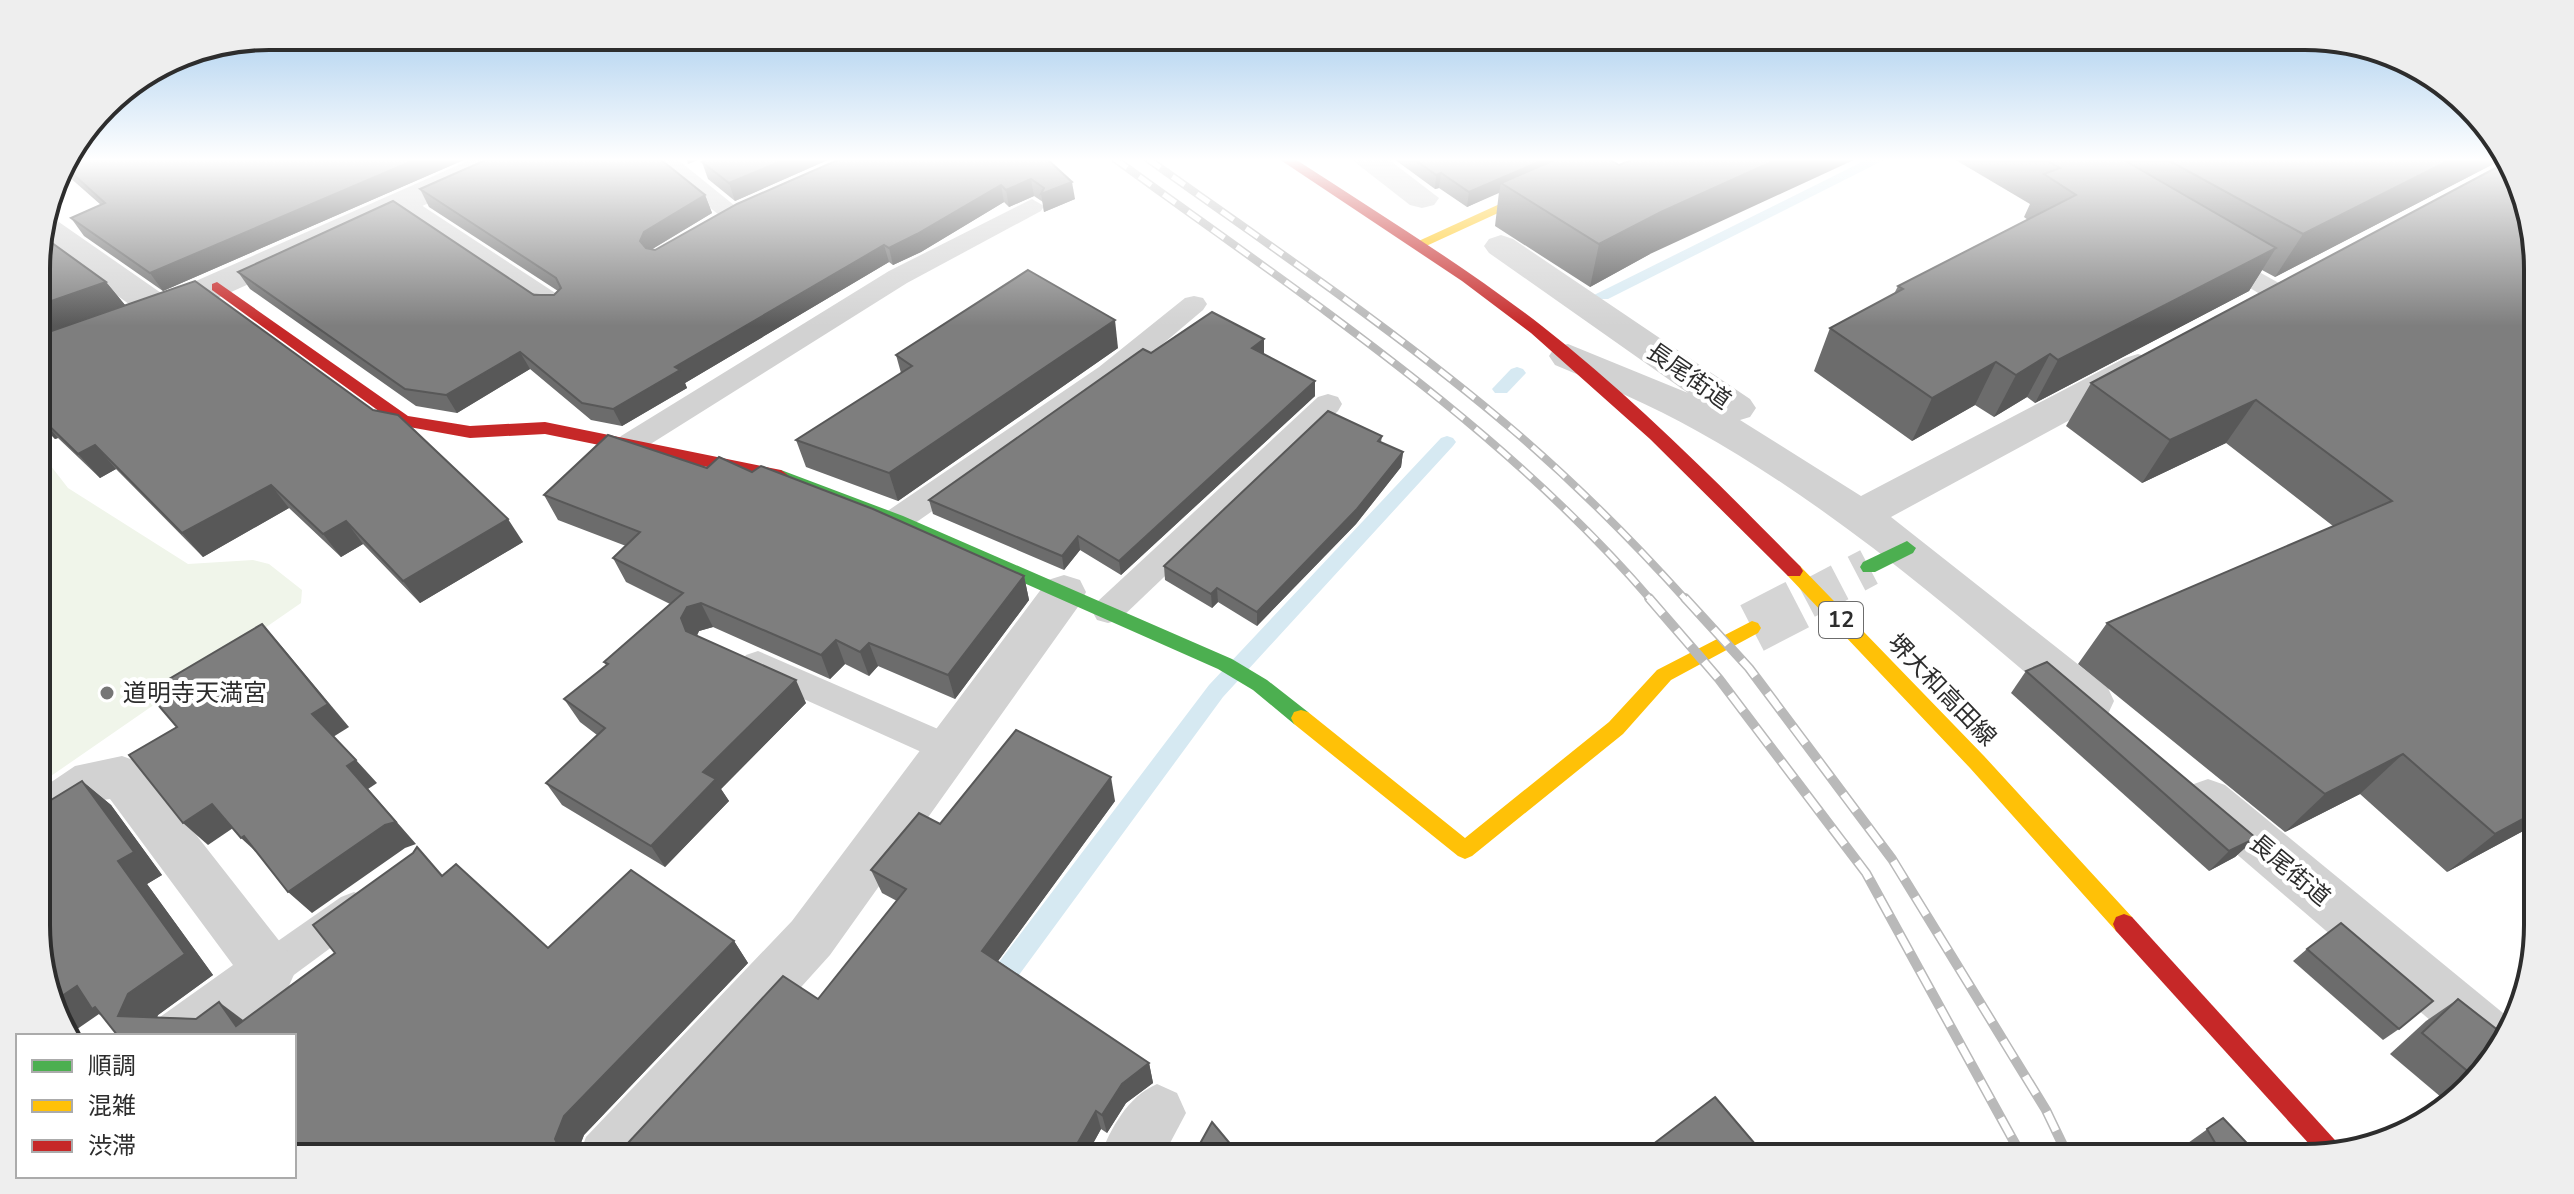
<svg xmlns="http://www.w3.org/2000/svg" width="2574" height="1194" viewBox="0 0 2574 1194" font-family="'Nunito Sans','Noto Sans JP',sans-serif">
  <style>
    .green { fill: #f0f5ea }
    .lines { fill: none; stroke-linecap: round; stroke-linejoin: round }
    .stream { fill: #d6e9f2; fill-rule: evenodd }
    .secondary-tunnel-far1 { stroke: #d5d5d5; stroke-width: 38; stroke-dasharray: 38 19; stroke-linecap: butt }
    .secondary-tunnel { stroke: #d5d5d5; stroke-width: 51; stroke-dasharray: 51 26; stroke-linecap: butt }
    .lane { fill: #d2d2d2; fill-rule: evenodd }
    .street { fill: #d2d2d2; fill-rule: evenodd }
    .fast { fill: #4caf50; fill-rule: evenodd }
    .slow { fill: #ffc107; fill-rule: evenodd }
    .jam { fill: #c62828; fill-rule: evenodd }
    .rail-far1-casing { stroke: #b9b9b9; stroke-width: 8 }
    .rail-casing { stroke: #b9b9b9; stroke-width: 10 }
    .rail-far1 { stroke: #fff; stroke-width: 5; stroke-dasharray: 15; stroke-linecap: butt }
    .rail { stroke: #fff; stroke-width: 7; stroke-dasharray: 21; stroke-linecap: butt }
    .wall { fill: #6c6c6c }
    .shaded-wall { fill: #585858 }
    .building { fill: #7e7e7e; stroke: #585858; stroke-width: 2 }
    .poi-dot { fill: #767676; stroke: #fff; stroke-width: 3 }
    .labels { text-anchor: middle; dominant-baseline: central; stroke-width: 8; stroke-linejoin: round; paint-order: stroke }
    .shield { fill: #fff; stroke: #6c6c6c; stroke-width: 2 }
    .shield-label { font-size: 22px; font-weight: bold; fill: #2d2d2d }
    .street-label { font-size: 24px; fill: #2d2d2d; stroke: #fff }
    .poi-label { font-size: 24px; fill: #2d2d2d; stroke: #fff; text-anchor: start }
    .rim { fill: none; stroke: #2d2d2d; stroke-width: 4 }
  </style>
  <rect width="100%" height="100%" fill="#fff"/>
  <polygon class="green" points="37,448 68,488 188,564 253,560 269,564 302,590 301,603 38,785"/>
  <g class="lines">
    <g class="stream">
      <polygon points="1868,159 1886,159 1608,299 1596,299 1594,295"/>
      <polygon points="1517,367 1523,369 1526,373 1507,393 1495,393 1492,389 1511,369"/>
      <polygon points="1447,436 1453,438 1456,442 1453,446 1223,697 1002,998 993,1002 984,998 981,990 984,982 1209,685 1441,438"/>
    </g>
    <polyline class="secondary-tunnel-far1" points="1806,600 1869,567"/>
    <polyline class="secondary-tunnel" points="1752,628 1810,598"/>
    <g class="lane">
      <polygon points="650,159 677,159 745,214 733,221 724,219"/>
      <polygon points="403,197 412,199 563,298 567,304 563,310 545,310 394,209 391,204 394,199"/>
      <polygon points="1032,199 1044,206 1041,211 907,283 641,450 631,453 621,450 616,443 621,436 889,271"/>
      <polygon points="2220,250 2286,287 2290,293 2286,299 2268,299 2211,264 2207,258"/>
      <polygon points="1194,296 1203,298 1207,304 1203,310 1119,381 908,528 897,531 886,528 882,520 886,512 1099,367 1185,298"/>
      <polygon points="1328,394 1338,397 1342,404 1338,411 1119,620 1108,623 1097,620 1092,611 1097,602 1318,397"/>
      <polygon points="758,651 961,739 966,749 961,759 949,764 937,759 746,673 741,664 746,655"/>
      <polygon points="354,892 367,897 373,909 367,921 283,983 269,988 255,983 249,970 255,957 341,897"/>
    </g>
    <g class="street">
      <polygon points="472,159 515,159 511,166 189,311 160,321 147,317 40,240 46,217 56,220 164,295"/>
      <polygon points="1351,159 1388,159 1439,198 1434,205 1422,208 1410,205"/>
      <path d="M1501 235 1513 239 1750 399 1756 408 1750 417 1740 420 1861 496 2125 358 2138 354 2151 358 2157 367 2151 376 1891 517 2108 688 2114 701 2108 714 2091 720 2074 714C1955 612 1835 508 1697 431 1651 405 1603 385 1555 365L1549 356 1555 347 1568 344 1688 393 1489 253 1484 246 1489 239Z"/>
      <polygon points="1064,575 1080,580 1086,592 1080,604 830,955 647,1158 578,1158 586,1137 792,921 1048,580"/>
      <polygon points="122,756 139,762 288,952 296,970 288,988 225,1036 152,1036 160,1017 233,965 110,799 103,800 56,833 38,839 38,791 75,766"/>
      <polygon points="2208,779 2225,785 2514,1022 2480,1063 2191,815 2183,800 2191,785"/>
      <path d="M1157 1084 1177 1093 1186 1113 1162 1158H1099C1111 1128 1127 1097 1157 1084Z"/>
    </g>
    <g class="fast">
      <polygon points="781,470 903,516 1232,659 1267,680 1308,712 1311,718 1308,724 1301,726 1294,724 1253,690 1218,669 891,524 775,480 773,476 775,472"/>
      <polygon points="1907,541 1916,548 1913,553 1875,572 1863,572 1860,567 1863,562"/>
    </g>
    <g class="slow">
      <polygon points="1598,159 1616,159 1424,247 1414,247 1412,244"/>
      <polygon points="1794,564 1800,566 1984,756 2132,917 2135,924 2132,931 2124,934 2116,931 1970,768 1788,576 1785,571"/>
      <polygon points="1752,621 1758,623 1761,628 1758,633 1671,680 1623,734 1472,856 1465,859 1458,856 1294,724 1291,718 1294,712 1301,710 1308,712 1465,838 1609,722 1657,670"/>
    </g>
    <g class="jam">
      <path d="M1279 159H1295C1378 213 1463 265 1542 326 1634 398 1718 483 1800 566L1803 571 1800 576H1788L1650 439 1531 333 1462 281Z"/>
      <polygon points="217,282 408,416 470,426 545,422 781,470 789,476 781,482 545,434 470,438 398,425 212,290 212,284"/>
      <polygon points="2124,914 2132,917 2344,1150 2321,1157 2116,931 2113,924 2116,917"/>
    </g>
    <g class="rail-far1-casing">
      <g id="rail-far1">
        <path d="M1115 159C1301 295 1500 424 1651 600"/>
        <path d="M1148 159C1271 247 1398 332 1513 430 1575 483 1632 540 1686 600"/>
      </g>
    </g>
    <g class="rail-casing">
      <g id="rail">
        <polyline points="1649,598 1719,679 1866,873 2023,1158"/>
        <polyline points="1685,598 1749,668 1892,859 2046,1110 2069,1158"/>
      </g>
    </g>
    <use href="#rail-far1" class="rail-far1"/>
    <use href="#rail" class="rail"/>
  </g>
  <g class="wall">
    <polygon points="66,159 466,159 163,291 84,236 71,218 101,205 59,168"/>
    <polygon points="830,159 735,201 708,179 702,162"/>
    <polygon points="1047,159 1075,199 1044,212 1043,202 1034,196 1009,207 1004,202 921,252 893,265 889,262 685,383 687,388 622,426 591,420 530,369 457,413 416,406 250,289 238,272 554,295 558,291 429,207 420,189 705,195 712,213 651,250 655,250"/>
    <polygon points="1394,159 1554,159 1553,160 1650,254 1590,287 1495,226 1499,192 1467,207 1439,188 1435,189"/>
    <polygon points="1954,159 2503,159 2275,277 2262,270 2249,291 2035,403 2027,397 1994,417 1975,405 1912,441 1814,371 1830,328 1894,294 1898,286 2028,220 2024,217 2030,204"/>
    <polygon points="2505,163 2538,823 2447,872 2360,794 2285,832 2078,664 2107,623 2333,526 2226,443 2142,483 2066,426 2091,383"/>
    <polygon points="37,253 106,282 125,305 523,542 420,603 363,544 341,557 289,508 203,557 116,469 100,478 58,438 55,439 37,420"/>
    <polygon points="1118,348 898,501 806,467 796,440 901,373 896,355"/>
    <polygon points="1263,354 1315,396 1121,575 1080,550 1064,570 933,514 929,500 1264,354"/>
    <polygon points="1382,436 1381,442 1403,452 1401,467 1356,524 1257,626 1218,602 1212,608 1165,580 1164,566"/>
    <polygon points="707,468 752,472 1024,576 1029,600 955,699 878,666 869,676 845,664 830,679 713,627 699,631 697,636 806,703 721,789 729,801 665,867 562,805 546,783 597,735 580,722 564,699 606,665 604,662 670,604 626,582 613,558 626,546 558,520 544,495"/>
    <polygon points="2026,671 2256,838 2235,857 2209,871 2011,693"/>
    <polygon points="82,781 111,805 162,875 147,884 213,975 158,1015 157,1017 244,1020 443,875 548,948 734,941 748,963 584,1135 581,1143 628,1143 818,999 897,901 882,893 871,870 940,824 1115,801 998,961 1149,1063 1153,1083 1126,1103 1107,1133 1101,1129 1085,1158 294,1158 99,1014"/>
    <polygon points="2307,949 2399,1029 2383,1040 2293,961"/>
    <polygon points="2458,999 2504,1035 2448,1103 2390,1054 2426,1021"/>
    <polygon points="2223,1118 2261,1158 2167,1158"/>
  </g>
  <g class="shaded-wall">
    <polygon points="417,159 466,159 163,291 150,273"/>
    <polygon points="687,159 701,159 688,164"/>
    <polygon points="786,159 830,159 735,201 729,183"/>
    <polygon points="1545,159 1554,159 1552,169 1501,183 1499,193 1467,207 1469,192"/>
    <polygon points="1778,159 1856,159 1650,254 1590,287 1599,244 1661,212"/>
    <polygon points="2452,159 2503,159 2275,277 2303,234"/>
    <polygon points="1441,173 1439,188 1435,189 1436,175"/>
    <polygon points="1031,179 1034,196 1009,207 1006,190"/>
    <polygon points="1072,182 1075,199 1044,212 1041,194"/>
    <polygon points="1001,185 1004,202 921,252 893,265 889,248"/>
    <polygon points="705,195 712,213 652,249 648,259 640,241 644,232"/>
    <polygon points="884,245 889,262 685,383 687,388 622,426 613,409 675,367"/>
    <polygon points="2276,248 2249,291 2035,403 2058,360"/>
    <polygon points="106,282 125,305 37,337 37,306"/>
    <polygon points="1115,320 1118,348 898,501 889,473"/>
    <polygon points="1264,339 1264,354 1252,363 1252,348"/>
    <polygon points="520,352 530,369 457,413 446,395"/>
    <polygon points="2050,354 2027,397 1994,417 2016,375"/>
    <polygon points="1996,362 1975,405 1912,441 1932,398"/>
    <polygon points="1315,381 1315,396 1121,575 1119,561"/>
    <polygon points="2256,400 2226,443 2142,483 2170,440"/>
    <polygon points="37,414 58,438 55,439 37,420"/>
    <polygon points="95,445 116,469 100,478 78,454"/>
    <polygon points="1403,452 1401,467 1356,524 1257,626 1257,612"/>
    <polygon points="271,485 289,508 203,557 182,533"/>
    <polygon points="508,519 523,542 420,603 403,581"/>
    <polygon points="346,521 363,544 341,557 323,534"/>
    <polygon points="1078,536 1080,550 1064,570 1062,556"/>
    <polygon points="1024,576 1029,600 955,699 948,675"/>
    <polygon points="1217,588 1218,602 1212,608 1211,594"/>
    <polygon points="701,603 713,627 699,631 693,642 686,631 681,618 687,607"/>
    <polygon points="262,624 283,648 349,727 333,737 312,714"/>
    <polygon points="836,640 845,664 830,679 821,655"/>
    <polygon points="869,643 878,666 869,676 860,652"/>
    <polygon points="796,680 806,703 721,789 729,801 665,867 651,846 703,772"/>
    <polygon points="2403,754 2360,794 2285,832 2325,794"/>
    <polygon points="356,760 377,783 368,789 416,844 405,848 312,913 288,892 347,766"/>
    <polygon points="1111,777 1115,801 990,972 982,951"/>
    <polygon points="82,781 111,805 162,875 147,884 213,975 158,1015 149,1036 118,1016 128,994 118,861"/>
    <polygon points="212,804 236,826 208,845 183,823"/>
    <polygon points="2538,811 2538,823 2447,872 2495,834"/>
    <polygon points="244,836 265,860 241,838"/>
    <polygon points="2256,838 2235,857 2209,871 2229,851"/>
    <polygon points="734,941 748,963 584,1135 575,1157 557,1143 555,1139 564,1116"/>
    <polygon points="77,986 123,1029 99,1014 70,1034 56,1000"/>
    <polygon points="219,1002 247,1023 236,1026"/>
    <polygon points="1149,1063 1153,1083 1126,1103 1107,1133 1102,1115 1122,1084"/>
    <polygon points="1096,1111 1101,1129 1085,1158 1069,1158"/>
  </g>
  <g class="building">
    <polygon points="66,159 417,159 150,273 71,218 105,203 62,164"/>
    <polygon points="488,159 660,159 705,195 644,232 640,241 646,248 655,250 737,204 840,159 1047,159 1072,182 1041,194 1044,188 1031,179 1006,190 1001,185 917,234 889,248 884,245 675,367 680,370 613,409 582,403 520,352 446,395 405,389 238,272 393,201 534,295 554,295 561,288 556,278 420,189"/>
    <polygon points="708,159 786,159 729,183 702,162"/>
    <polygon points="1414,159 1545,159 1469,192 1441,173 1436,175"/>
    <polygon points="1557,159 1609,159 1619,165 1634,159 1778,159 1661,212 1599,244 1501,183"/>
    <polygon points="2044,159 2122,159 2276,248 2058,360 2050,354 2016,375 1996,362 1932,398 1830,328 1903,289 1898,286 2076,195 2044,174 2060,168"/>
    <polygon points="2166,159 2452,159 2303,234"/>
    <polygon points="2505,163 2536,239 2538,811 2495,834 2403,754 2325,794 2107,623 2392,501 2256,400 2170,440 2091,383"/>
    <polygon points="41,235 106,282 37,306 37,253"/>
    <polygon points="1028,270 1115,320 889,473 796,440 912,366 896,355"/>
    <polygon points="195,281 373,410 398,415 508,519 403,581 346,521 323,534 271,485 182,533 95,445 78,454 37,414 37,336"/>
    <polygon points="1212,312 1264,339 1252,348 1315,381 1119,561 1078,536 1062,556 929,500 1143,349 1151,353"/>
    <polygon points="1328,411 1382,436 1378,441 1403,452 1357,509 1257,612 1217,588 1211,594 1164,566"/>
    <polygon points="608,435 707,468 719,457 752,472 761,466 873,509 1024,576 948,675 869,643 860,652 836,640 821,655 701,603 687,607 681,618 686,631 796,680 703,772 716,779 651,846 546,783 605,728 564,699 608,664 604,662 683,593 613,558 640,532 544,495"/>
    <polygon points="262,624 328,704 312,714 356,760 347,766 396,822 385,825 288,892 244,836 241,838 212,804 183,823 129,755 177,727 147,692"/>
    <polygon points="2047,662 2256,838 2229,851 2026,671"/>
    <polygon points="1016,730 1111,777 982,951 1149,1063 1122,1084 1102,1115 1096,1111 1069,1158 490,1158 488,1156 486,1158 294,1158 294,1036 118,1036 95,1007 92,1009 77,986 56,1000 38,956 38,808 82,781 134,852 118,861 185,954 128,994 118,1016 196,1019 219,1002 236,1026 335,953 313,925 413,853 417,847 442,876 456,864 548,948 631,870 734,941 564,1116 555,1139 557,1143 628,1143 783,976 818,999 906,889 871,870 919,813 940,824"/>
    <polygon points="2341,923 2433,1001 2399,1029 2307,949"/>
    <polygon points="2458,999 2504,1035 2471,1074 2422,1033"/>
    <polygon points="1715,1097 1767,1158 1635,1158"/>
    <polygon points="2223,1118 2261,1158 2224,1158 2207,1129"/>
    <polygon points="1212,1122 1242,1158 1192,1158"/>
  </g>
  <linearGradient id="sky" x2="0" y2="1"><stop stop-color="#a1c9ec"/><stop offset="0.49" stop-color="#fff"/><stop offset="1" stop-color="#fff" stop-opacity="0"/></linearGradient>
  <rect width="2574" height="326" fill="url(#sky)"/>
  <circle class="poi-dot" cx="107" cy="693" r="8"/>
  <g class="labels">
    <rect class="shield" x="1819" y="602" width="44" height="36" rx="6"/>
    <g class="shield-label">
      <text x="1841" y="620">12</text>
    </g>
    <g class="street-label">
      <text transform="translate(1689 376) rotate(35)">長尾街道</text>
      <text transform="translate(1942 690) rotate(46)">堺大和高田線</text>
      <text transform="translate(2290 870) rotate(40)">長尾街道</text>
    </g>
    <g class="poi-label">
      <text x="123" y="693">道明寺天満宮</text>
    </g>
  </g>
  <path d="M0 0H2574V1194H0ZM269 50H2305A219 219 0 0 1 2524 269V925A219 219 0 0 1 2305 1144H269A219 219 0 0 1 50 925V269A219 219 0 0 1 269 50Z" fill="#eee" fill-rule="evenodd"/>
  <path class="rim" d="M269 50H2305A219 219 0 0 1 2524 269V925A219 219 0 0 1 2305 1144H269A219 219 0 0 1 50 925V269A219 219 0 0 1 269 50Z"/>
  <rect x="16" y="1034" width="280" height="144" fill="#ffffff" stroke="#ababab" stroke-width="2"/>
  <rect x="32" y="1060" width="40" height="12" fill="#4caf50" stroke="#ababab" stroke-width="2"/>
  <text x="88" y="1074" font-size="24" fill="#2d2d2d">順調</text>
  <rect x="32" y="1100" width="40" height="12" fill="#ffc107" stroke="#ababab" stroke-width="2"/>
  <text x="88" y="1114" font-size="24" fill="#2d2d2d">混雑</text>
  <rect x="32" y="1140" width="40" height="12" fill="#c62828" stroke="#ababab" stroke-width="2"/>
  <text x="88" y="1154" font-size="24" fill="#2d2d2d">渋滞</text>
</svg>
